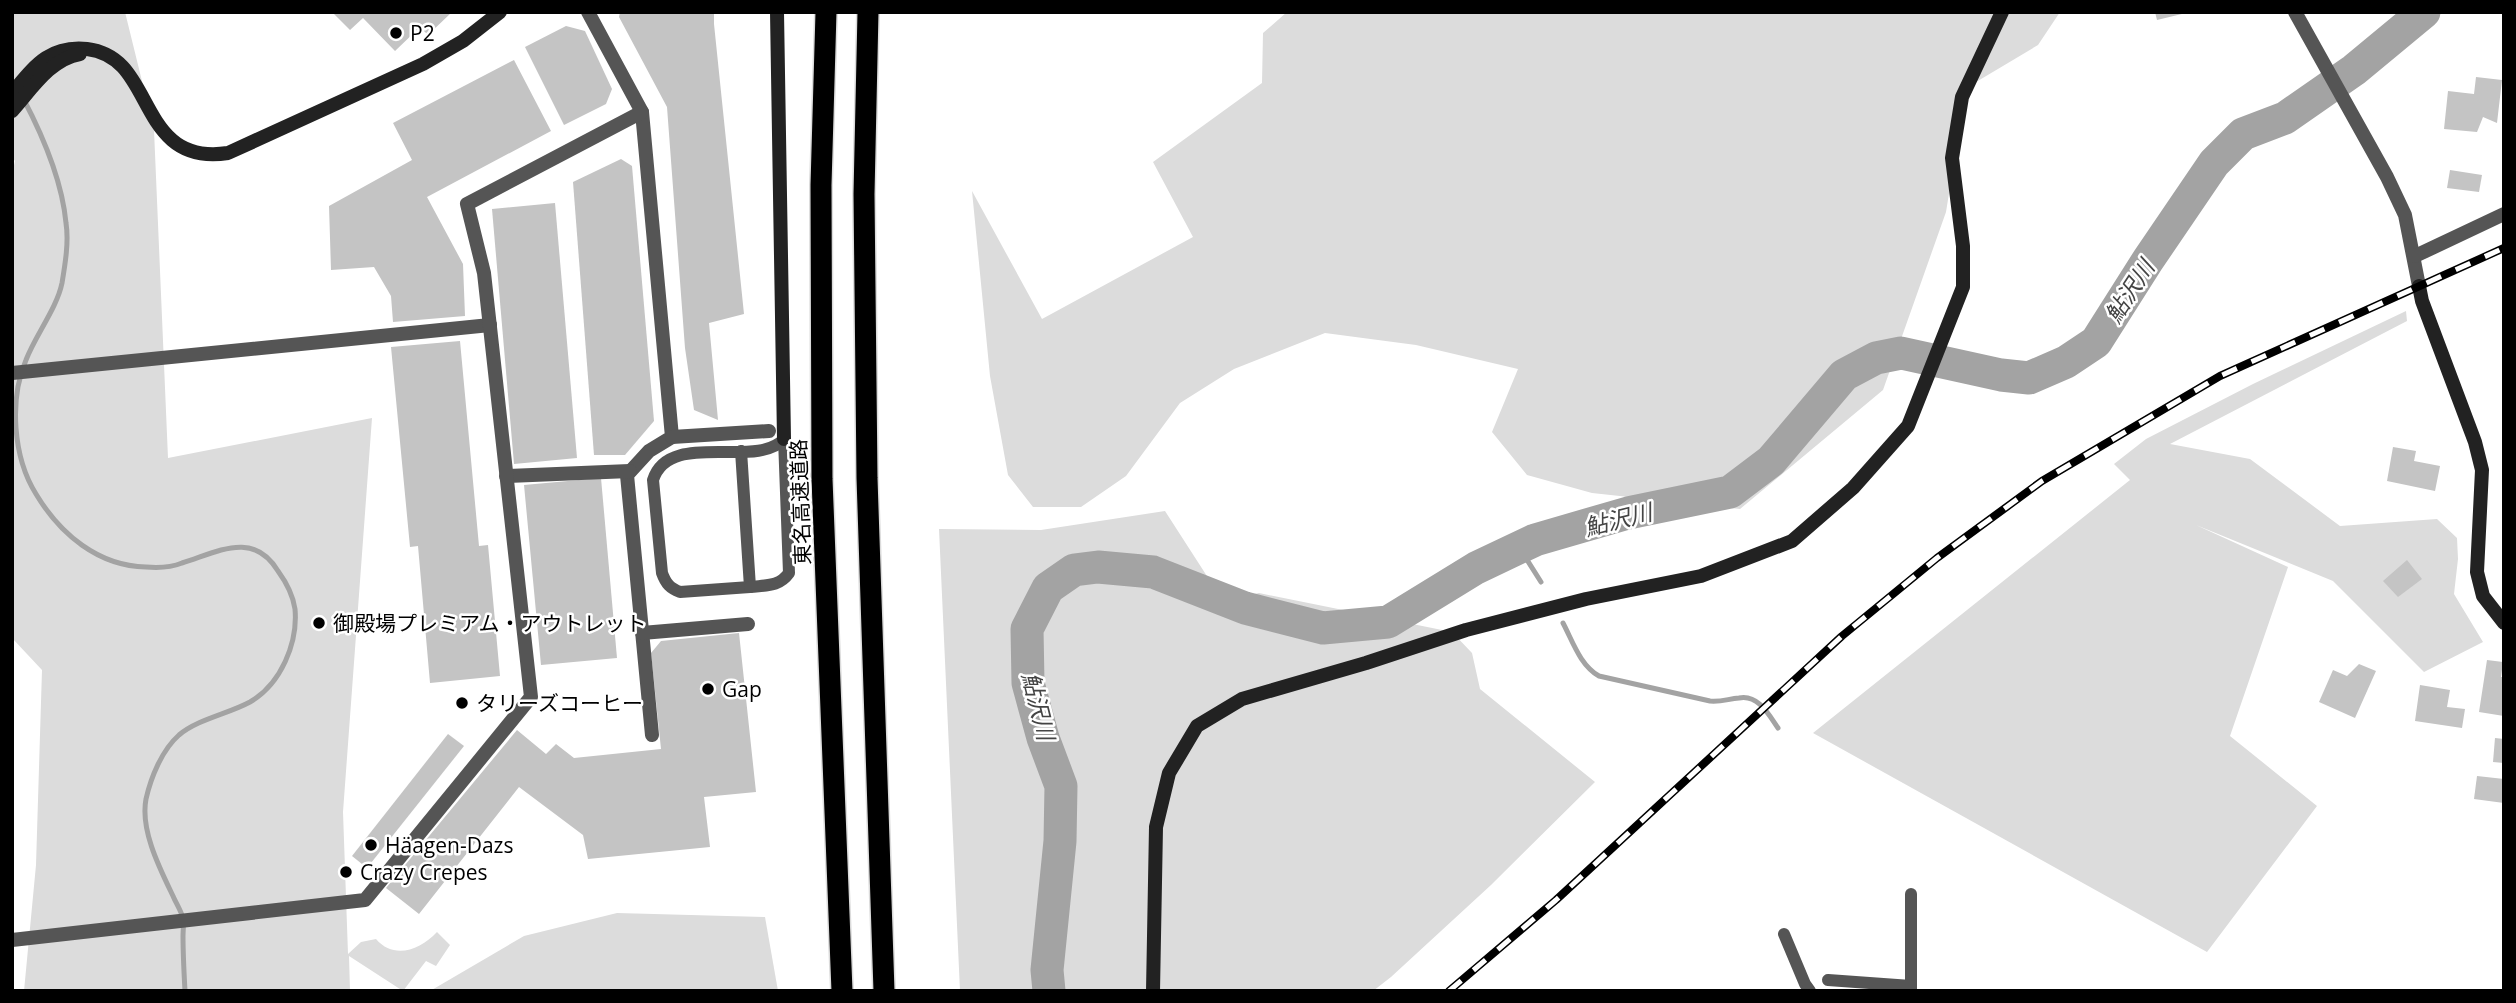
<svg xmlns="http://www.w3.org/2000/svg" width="2516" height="1003" viewBox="0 0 2516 1003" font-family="'Open Sans','Noto Sans JP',sans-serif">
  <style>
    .green { fill: #dcdcdc }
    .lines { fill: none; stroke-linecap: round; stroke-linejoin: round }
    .stream { stroke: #a3a3a3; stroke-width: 5 }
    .river { stroke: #a3a3a3; stroke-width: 33 }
    .building { fill: #c4c4c4 }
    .highway-casing { stroke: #dbdbdb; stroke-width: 24 }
    .lane { stroke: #555; stroke-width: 12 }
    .street { stroke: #555; stroke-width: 14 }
    .secondary { stroke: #222; stroke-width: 14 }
    .highway { stroke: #000; stroke-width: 21 }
    .rail-casing { stroke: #000; stroke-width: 8 }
    .rail { stroke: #fff; stroke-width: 5; stroke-dasharray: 16; stroke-linecap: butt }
    .poi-dot { fill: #000; stroke: #fff; stroke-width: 2.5 }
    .labels { text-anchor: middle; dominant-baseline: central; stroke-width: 5; stroke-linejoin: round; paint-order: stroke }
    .poi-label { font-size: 21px; fill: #000; stroke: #fff; text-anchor: start }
    .street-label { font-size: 21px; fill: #000; stroke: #fff }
    .water-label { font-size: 23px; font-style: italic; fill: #444; stroke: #fff }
  </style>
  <rect width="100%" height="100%" fill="#fff"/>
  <g class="green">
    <path d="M12 12H125L154 130 168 458 372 418 343 812 348 954 361 942 376 939C394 960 420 950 437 932L450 945 436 966 426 961 403 991 349 956 350 991H24L36 865 42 670 12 638V174L15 161 12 157Z"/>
    <polygon points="1287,12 2060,12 2038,45 1966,88 1946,212 1883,390 1740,509 1592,493 1527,475 1492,432 1518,369 1416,345 1325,333 1234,369 1180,403 1126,476 1081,507 1033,507 1008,475 990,376 972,191 1042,319 1193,237 1153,162 1262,83 1263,33"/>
    <polygon points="2406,311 2407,321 2170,444 2250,459 2340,526 2437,519 2457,538 2458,559 2454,594 2483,642 2424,672 2333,581 2196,525 2288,567 2230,736 2317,806 2207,952 1813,733 2130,480 2114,464 2146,439 2253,384"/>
    <polygon points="1165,511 1223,601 1259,593 1452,632 1472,653 1480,689 1595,782 1491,885 1391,977 1373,991 960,991 939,529 1041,530"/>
    <polygon points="617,913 765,917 778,991 430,991 524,936"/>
  </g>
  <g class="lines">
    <g class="stream">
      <path d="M23 98C43 136 62 180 66 223 69 242 65 265 62 283 57 308 35 336 26 360 9 400 13 457 36 494 60 534 98 566 146 567 157 568 172 567 182 563 218 552 253 530 278 571 286 582 293 595 295 609 298 643 281 684 250 702 228 714 198 719 179 735 162 750 151 777 146 799 140 830 160 869 173 896 176 903 181 911 183 918 184 924 183 931 183 936 183 955 184 973 185 991"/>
      <polyline points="1519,547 1541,582"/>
      <path d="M1563 623C1573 642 1580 665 1599 676L1710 701C1721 702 1728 699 1739 698 1758 694 1769 715 1778 728"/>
    </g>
    <polyline class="river" points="1049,991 1047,970 1060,841 1061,786 1043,738 1028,683 1027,629 1048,588 1074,570 1098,567 1153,572 1245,608 1323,628 1388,622 1476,568 1535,540 1628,513 1730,492 1771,461 1844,375 1876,358 1901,353 2001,375 2029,378 2066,362 2096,342 2148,260 2214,163 2243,134 2285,118 2354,70 2424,12"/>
  </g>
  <g class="building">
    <polygon points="332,12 452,12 428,35 420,27 395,51 363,18 350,30"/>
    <polygon points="620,12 714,12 714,24 744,314 709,323 718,420 694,410 685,348 667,107 619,17"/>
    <polygon points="2155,12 2185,12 2186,13 2157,20"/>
    <polygon points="566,26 585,31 612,89 606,104 564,125 525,47"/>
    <polygon points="514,60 551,131 427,197 463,264 465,316 393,322 391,296 374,267 331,270 329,206 412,160 393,123"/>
    <polygon points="2476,77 2502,80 2497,123 2483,117 2477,132 2444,129 2448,91 2474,94"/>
    <polygon points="621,159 632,166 654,421 625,455 594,455 573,182"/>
    <polygon points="2450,170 2482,175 2479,192 2447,188"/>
    <polygon points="555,203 577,458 514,464 492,209"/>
    <polygon points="460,341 479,546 488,545 500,676 430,683 418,546 410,547 391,347"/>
    <polygon points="2393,447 2416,451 2414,461 2440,466 2435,491 2387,481"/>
    <polygon points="601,478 617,658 541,665 524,485"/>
    <polygon points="2407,560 2422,579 2398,597 2383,581"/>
    <polygon points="739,633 756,792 704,797 710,847 588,859 583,835 519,787 419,914 386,888 517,730 546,754 556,744 574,758 661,749 651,653 661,641"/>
    <polygon points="2487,660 2503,662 2501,677 2504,677 2504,716 2479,712"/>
    <polygon points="2359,664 2376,671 2355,718 2319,702 2333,670 2347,676"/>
    <polygon points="2420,685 2450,690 2447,707 2465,709 2462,728 2415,721"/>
    <polygon points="448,734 464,746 367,868 352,856"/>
    <polygon points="2495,738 2504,739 2504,763 2493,762"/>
    <polygon points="2477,776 2504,779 2504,803 2474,799"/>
  </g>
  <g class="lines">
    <g class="highway-casing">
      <g id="highway">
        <polyline points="826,12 821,185 822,479 842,991"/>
        <polyline points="868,12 864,194 867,478 884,991"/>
      </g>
    </g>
    <g class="lane">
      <path d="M741 451 750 587 680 592C670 588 666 584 662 573L653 480C669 429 756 470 784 439"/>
      <path d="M750 587C766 585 779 587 789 573L784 439"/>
      <polyline points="1911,894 1911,991"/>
      <polyline points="1784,934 1805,984 1810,991"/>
      <polyline points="1828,980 1911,986"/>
    </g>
    <g class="street">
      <polyline points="588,12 642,112 672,437 649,451 627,475 652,735"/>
      <polyline points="2295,12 2387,177 2405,215 2419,286"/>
      <polyline points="2415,256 2504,214"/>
      <polyline points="12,373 490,325"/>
      <polyline points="672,437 769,431"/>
      <polyline points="506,476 630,471"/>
      <polyline points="642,633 748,624"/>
      <polyline points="12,940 365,900 531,697 484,273 467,204 642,112"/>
    </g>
    <g class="secondary">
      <polyline points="777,12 784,439"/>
      <path d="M12 93C34 67 49 45 87 49 138 55 139 111 172 140 188 154 208 156 228 153L423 64 463 41 500 12"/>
      <path d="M12 111C31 90 50 59 80 54"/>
      <polyline points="2419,286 2422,301 2475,442 2482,470 2477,572 2483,596 2504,623"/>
      <polyline points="1153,991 1156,827 1169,773 1197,726 1242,699 1366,663 1466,630 1586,599 1701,576 1792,541 1853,488 1908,426 1963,287 1963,246 1952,158 1962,97 2002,12"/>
    </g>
    <use href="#highway" class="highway"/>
    <g class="rail-casing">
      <polyline id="rail" points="1449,991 1556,900 1842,636 1937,558 2042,481 2220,376 2504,248"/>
    </g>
    <use href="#rail" class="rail"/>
  </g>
  <g class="poi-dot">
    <circle cx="396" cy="33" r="7"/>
    <circle cx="319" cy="623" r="7"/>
    <circle cx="708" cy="689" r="7"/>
    <circle cx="462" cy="703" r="7"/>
    <circle cx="371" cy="845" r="7"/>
    <circle cx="346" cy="872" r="7"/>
  </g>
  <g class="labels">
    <g class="poi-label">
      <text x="410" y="33">P2</text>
      <text x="333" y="623">御殿場プレミアム・アウトレット</text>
      <text x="722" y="689">Gap</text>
      <text x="476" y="703">タリーズコーヒー</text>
      <text x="385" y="845">Häagen-Dazs</text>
      <text x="360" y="872">Crazy Crepes</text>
    </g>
    <g class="street-label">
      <text transform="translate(800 502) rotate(-92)">東名高速道路</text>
    </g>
    <g class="water-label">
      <text transform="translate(2129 291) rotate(-57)">鮎沢川</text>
      <text transform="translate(1618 519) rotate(-14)">鮎沢川</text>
      <text transform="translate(1039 706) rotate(76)">鮎沢川</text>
    </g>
  </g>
  <rect width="2516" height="1003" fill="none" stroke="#000000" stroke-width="28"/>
</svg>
